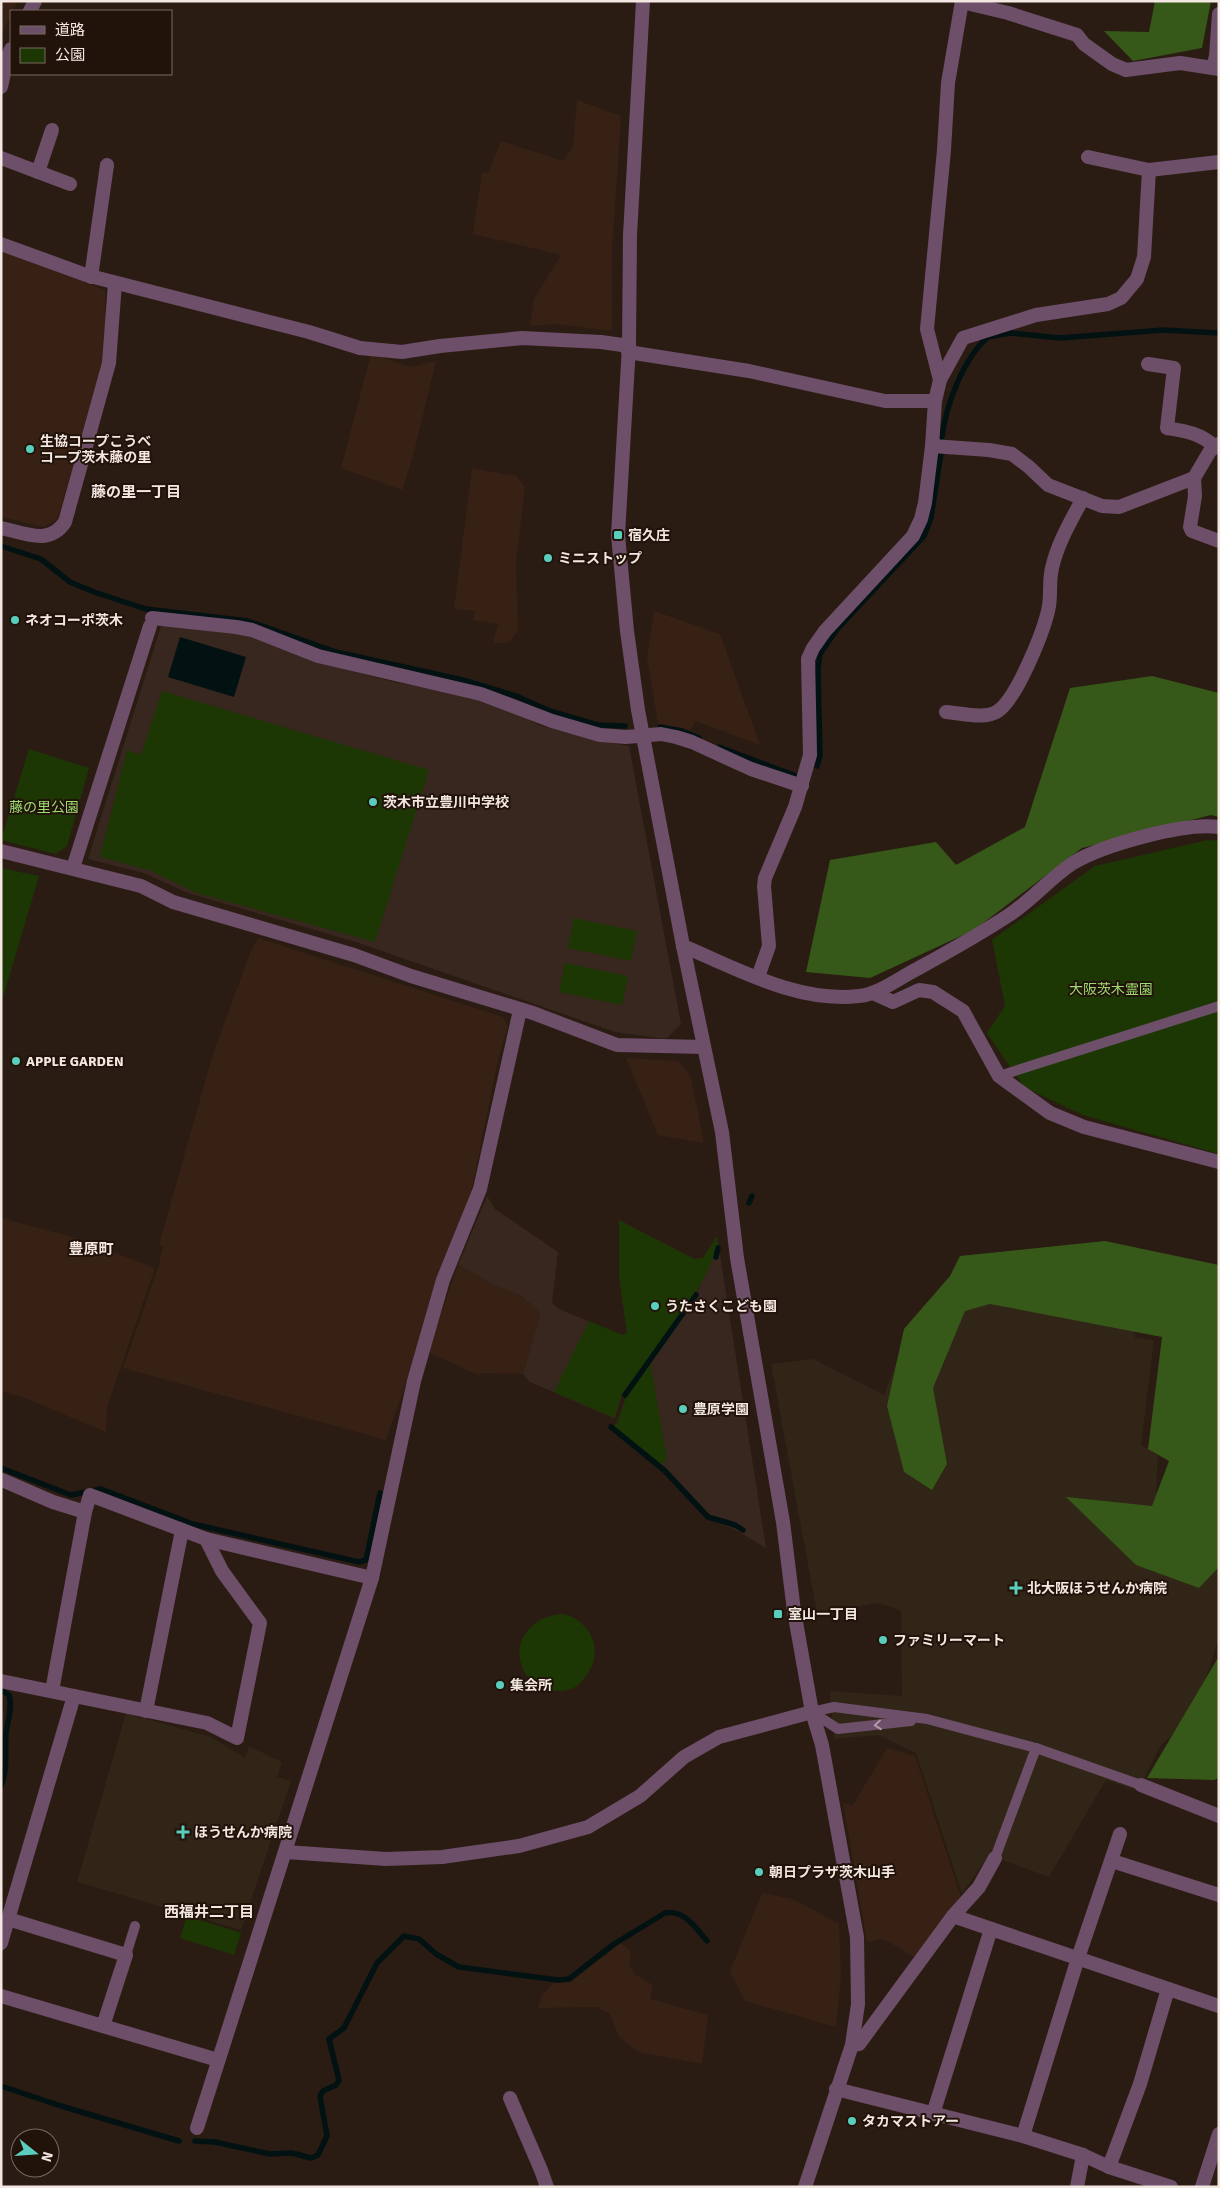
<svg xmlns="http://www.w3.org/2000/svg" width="1220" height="2188" viewBox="0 0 1220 2188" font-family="Signika,'Noto Sans JP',sans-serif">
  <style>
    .built { fill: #362114 }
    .education { fill: #37271e }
    .medical { fill: #302516 }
    .green { fill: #1c3703 }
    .forest { fill: #365819 }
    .water { fill: #021212 }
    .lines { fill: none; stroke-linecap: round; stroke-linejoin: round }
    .stream { stroke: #021212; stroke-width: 5.5 }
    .service { stroke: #6d4f69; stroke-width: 10 }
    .minor { stroke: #6d4f69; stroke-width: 14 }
    .tertiary { stroke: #6d4f69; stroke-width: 14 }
    .oneway { stroke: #b09ca5 }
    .poi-dot { fill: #5acebd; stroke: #22130a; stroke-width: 2 }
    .labels { text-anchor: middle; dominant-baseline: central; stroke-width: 4; stroke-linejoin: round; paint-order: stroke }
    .poi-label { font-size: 14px; font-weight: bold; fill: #f3e8e1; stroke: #22130a; text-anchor: start }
    .park-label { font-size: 14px; fill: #9cdb6f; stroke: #22130a }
    .neighbourhood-label { font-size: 15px; font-weight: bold; fill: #f3e8e1; stroke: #22130a }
  </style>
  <rect width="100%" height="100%" fill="#2b1c13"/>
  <g class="built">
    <polygon points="1,1 18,1 1,35"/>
    <polygon points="577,100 621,116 612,250 612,331 557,324 530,326 534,299 561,255 473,234 482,172 488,173 501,141 563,161 573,146"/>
    <polygon points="1,251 105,290 105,358 57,520 44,527 1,517"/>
    <polygon points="371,354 411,367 436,361 413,456 402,490 341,468"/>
    <polygon points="472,468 516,476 525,487 516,563 518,631 508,643 493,643 498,624 473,620 475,611 454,609"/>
    <polygon points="654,611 720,634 760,745 696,721 689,732 658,724 647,657"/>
    <polygon points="258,938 503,1017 508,1026 498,1060 470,1197 386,1440 123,1368 158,1268 163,1247 159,1245 212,1057 250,953"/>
    <polygon points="626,1058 678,1061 691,1077 704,1143 658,1135"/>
    <polygon points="1,1218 76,1238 155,1268 107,1407 106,1432 25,1398 1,1391"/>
    <polygon points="458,1265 518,1294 538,1311 540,1315 523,1374 481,1373 478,1375 428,1352"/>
    <polygon points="887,1748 915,1756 961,1897 914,1957 884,1939 867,1942 843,1803 853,1805"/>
    <polygon points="762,1893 793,1899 839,1924 841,1976 836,2027 745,2001 730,1971"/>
    <polygon points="621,1943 631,1952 629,1965 634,1974 653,1985 650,1999 708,2015 702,2064 639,2052 619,2037 610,2014 597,2007 538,2008 542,1995 554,1983 570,1982"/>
  </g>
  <g class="education">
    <polygon points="161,626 231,632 265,640 316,662 394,682 454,693 501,706 539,725 598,741 629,746 681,1024 666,1039 615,1032 356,942 188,893 144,873 88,859"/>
    <polygon points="487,1196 495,1209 558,1252 552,1303 559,1309 622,1335 627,1333 619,1276 619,1220 694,1259 703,1258 717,1236 766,1548 734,1529 707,1519 660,1470 610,1430 617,1423 627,1395 695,1298 707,1271 696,1294 622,1394 615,1418 611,1417 530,1382 523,1374 540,1315 538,1311 520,1295 493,1284 458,1265"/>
  </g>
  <g class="medical">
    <polygon points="951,1276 1134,1314 1135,1338 1154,1340 1141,1446 1158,1451 1156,1491 1219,1572 1219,1637 1195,1715 1160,1746 1138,1791 1106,1780 1049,1877 989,1855 962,1894 916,1753 878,1735 834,1739 830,1691 902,1696 901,1611 879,1603 817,1613 771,1364 813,1359 884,1395 905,1339"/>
    <polygon points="126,1713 211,1737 245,1758 249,1746 282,1762 277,1777 291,1781 241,1930 77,1882"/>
  </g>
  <g class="green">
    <polygon points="162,691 429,770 375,942 197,893 149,870 100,857 127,750 141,755"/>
    <polygon points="29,749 89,768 67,846 56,854 1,840"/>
    <polygon points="1208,840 1219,841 1219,1154 1083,1115 1024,1087 987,1033 1005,1006 992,940 1095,866"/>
    <polygon points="1,868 39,876 1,1004"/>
    <polygon points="574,918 637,931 631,961 568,948"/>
    <polygon points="565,963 628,976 622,1005 559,992"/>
    <path d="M619 1220 694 1259 703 1258 717 1236C724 1269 644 1361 623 1393 619 1400 617 1410 615 1418L554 1392 589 1321 622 1335 627 1333 619 1276Z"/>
    <polygon points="650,1362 667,1459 661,1465 613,1427 617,1423 627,1395"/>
    <path d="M564 1614C593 1623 605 1653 585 1677 581 1683 575 1689 567 1690 553 1694 531 1685 524 1671 509 1641 533 1615 564 1614Z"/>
    <polygon points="187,1916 241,1933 234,1955 180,1938"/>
  </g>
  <g class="forest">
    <polygon points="1155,1 1211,1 1202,48 1133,61 1104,31 1149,32"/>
    <polygon points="1152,676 1219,693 1219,817 1211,815 1082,848 974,930 870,978 806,972 830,860 936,842 956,865 1025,827 1070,688"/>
    <polygon points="1105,1241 1219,1265 1219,1567 1199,1588 1136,1565 1066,1497 1152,1506 1169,1461 1148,1449 1162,1337 990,1304 965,1311 933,1388 947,1464 932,1490 904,1472 887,1406 904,1329 950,1276 960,1256"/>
    <polygon points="1219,1656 1219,1778 1214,1780 1147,1778"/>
  </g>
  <polygon class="water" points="180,637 246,657 234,697 168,677"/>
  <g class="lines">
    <g class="stream">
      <path d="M942 437C946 405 963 359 988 337L1010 333 1060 338 1163 330 1219 333"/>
      <polyline points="1,546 41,559 70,582 94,592 146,609 248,621 336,652 463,680 516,696 550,711 598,725 625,726"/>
      <polyline points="660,727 682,731 699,738"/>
      <polyline points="719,747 796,776"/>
      <polyline points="817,766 820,756 818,670 820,654 838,628 924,536 931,518 941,453"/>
      <polyline points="749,1203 752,1196"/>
      <polyline points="716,1257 718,1248"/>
      <polyline points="625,1395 696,1295"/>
      <polyline points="611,1427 664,1470 708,1517 735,1525 743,1530"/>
      <polyline points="1,1468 71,1495 101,1489 193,1524 359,1562 366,1560 380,1493"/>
      <path d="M1 1690 9 1695C13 1707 7 1722 6 1734 5 1752 8 1769 1 1786"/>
      <polyline points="1,2086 61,2106 179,2141"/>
      <path d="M195 2141 215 2142 270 2154 292 2153 311 2158 318 2155 327 2136 320 2096 323 2091 336 2085 339 2080 329 2039 344 2028 377 1963 404 1936 419 1939 436 1954 459 1967 558 1980 569 1979 614 1944 665 1913C684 1909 696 1928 707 1941"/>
    </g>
    <g class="service">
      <polyline points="999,1076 1219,1006"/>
      <polyline points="812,1712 834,1707 927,1719 1036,1748 1141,1785"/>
      <polyline points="812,1712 838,1729 911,1721"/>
      <polyline points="995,1858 1036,1748"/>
      <polyline points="126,1955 135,1926"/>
    </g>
    <g class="minor">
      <polyline points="962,2 1008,13 1077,35 1084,44 1112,64 1126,70 1180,63 1219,69"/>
      <polyline points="30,11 35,1"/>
      <polyline points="1213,67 1216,56 1219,14"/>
      <polyline points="1,87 8,56 11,49"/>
      <polyline points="1088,157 1149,170 1219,162"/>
      <polyline points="1,158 70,184"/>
      <polyline points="38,172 52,130"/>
      <polyline points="1,244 86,275 309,332 360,348 402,352 440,346 522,338 601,342 629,346"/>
      <polyline points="91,277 107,165"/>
      <polyline points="628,352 749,371 885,401 935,401"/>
      <path d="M1148 364 1174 368 1167 428C1185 431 1200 433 1214 446"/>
      <polyline points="940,380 963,338 1036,315 1108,304 1121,298 1137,279 1144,257 1149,170"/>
      <polyline points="932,446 989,450 1012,454 1029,467 1048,485 1102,506 1119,507 1194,478 1210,451 1219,444"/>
      <polyline points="1194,478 1195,496 1190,527 1192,531 1219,541"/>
      <path d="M1 528C25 533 49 546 65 522L109 363 115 283"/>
      <polyline points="152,618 236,627 252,630 318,656 481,694 552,721 600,735 626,737 661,734 676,737 692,742 751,769 802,786"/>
      <path d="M946 712C961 713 985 720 998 711 1017 698 1045 629 1049 606 1051 593 1049 580 1052 568 1058 542 1071 521 1083 498"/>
      <polyline points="1,851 141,886 173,902 354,955 411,976 533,1013 617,1045 704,1047"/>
      <polyline points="73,868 150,626"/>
      <polyline points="758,977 769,946 764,886 765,878 795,807 810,755 808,659 813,648 825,631 913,536 921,519 925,503 932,446 935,401 940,380 927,329 944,150 948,83 962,1"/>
      <polyline points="873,993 893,1002 919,990 933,992 963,1011 999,1076 1050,1113 1084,1127 1219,1162"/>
      <polyline points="1,1481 2,1480 53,1502 85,1512 90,1495 206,1539 372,1578"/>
      <polyline points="1,1681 207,1723 237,1738 260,1623 222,1571 206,1539"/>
      <polyline points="52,1691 85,1512"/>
      <polyline points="146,1711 182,1530"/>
      <polyline points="1141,1785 1219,1816"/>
      <polyline points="286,1852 386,1859 442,1857 519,1846 588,1827 640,1796 684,1757 719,1737 812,1712"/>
      <polyline points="1112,1861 1219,1895"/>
      <polyline points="953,1916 1219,2006"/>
      <polyline points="8,1919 126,1955 103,2026"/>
      <polyline points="1,1943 74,1696"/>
      <polyline points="1,1996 218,2060"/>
      <polyline points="852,2045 859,2044 953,1916 979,1887 995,1858"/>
      <polyline points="836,2089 1023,2136 1083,2155 1109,2167 1171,2187"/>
      <polyline points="510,2098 541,2170 547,2187"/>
      <polyline points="933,2114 991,1929"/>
      <polyline points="197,2128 372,1578 414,1381 443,1280 480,1189 520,1010"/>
      <polyline points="1023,2136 1078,1958 1120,1834"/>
      <polyline points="1109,2167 1140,2084 1168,1989"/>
      <polyline points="1077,2187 1083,2155"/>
      <polyline points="1202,2187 1219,2134"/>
    </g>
    <g class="tertiary">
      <polyline points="643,1 630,235 629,346 618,535 627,631 638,710 683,946 722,1132 737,1258 783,1522 794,1611 812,1712 822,1745 857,1937 858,2004 852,2045 805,2187"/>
      <path d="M683 946C738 969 797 1003 859 996 879 994 899 978 917 969 948 952 979 935 1009 915 1032 900 1050 878 1073 863 1103 845 1184 822 1219 827"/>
    </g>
  </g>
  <defs><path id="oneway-chevron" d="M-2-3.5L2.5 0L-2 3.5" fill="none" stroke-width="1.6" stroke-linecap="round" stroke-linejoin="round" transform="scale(1.25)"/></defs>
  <use class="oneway" href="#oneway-chevron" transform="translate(878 1725) rotate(174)"/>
  <g class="poi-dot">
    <circle cx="30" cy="449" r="5"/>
    <rect x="613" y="530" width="10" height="10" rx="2.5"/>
    <circle cx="548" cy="558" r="5"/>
    <circle cx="15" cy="620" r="5"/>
    <circle cx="373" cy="802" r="5"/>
    <circle cx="16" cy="1061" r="5"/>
    <circle cx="655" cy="1306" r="5"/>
    <circle cx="683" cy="1409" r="5"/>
    <path d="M1013.5 1580.5h5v5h5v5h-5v5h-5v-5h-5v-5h5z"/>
    <rect x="773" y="1609" width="10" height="10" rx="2.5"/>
    <circle cx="883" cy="1640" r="5"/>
    <circle cx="500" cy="1685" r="5"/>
    <path d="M180.5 1824.5h5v5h5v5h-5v5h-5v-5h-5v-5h5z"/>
    <circle cx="759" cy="1872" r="5"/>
    <circle cx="852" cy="2121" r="5"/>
  </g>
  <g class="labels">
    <g class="poi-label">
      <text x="40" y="441">生協コープこうべ<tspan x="40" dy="16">コープ茨木藤の里</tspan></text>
      <text x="628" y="535">宿久庄</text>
      <text x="558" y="558">ミニストップ</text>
      <text x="25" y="620">ネオコーポ茨木</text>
      <text x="383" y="802">茨木市立豊川中学校</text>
      <text x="26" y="1061">APPLE GARDEN</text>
      <text x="665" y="1306">うたさくこども園</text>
      <text x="693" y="1409">豊原学園</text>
      <text x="1027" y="1588">北大阪ほうせんか病院</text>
      <text x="788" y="1614">室山一丁目</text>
      <text x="893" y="1640">ファミリーマート</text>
      <text x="510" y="1685">集会所</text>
      <text x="194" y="1832">ほうせんか病院</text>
      <text x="769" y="1872">朝日プラザ茨木山手</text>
      <text x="862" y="2121">タカマストアー</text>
    </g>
    <g class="park-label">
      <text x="44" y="807">藤の里公園</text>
      <text x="1111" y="989">大阪茨木霊園</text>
    </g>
    <g class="neighbourhood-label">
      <text x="136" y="492">藤の里一丁目</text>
      <text x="91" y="1249">豊原町</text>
      <text x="209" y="1912">西福井二丁目</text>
    </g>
  </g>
  <rect width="1220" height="2188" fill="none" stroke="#f3e8e1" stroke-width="5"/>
  <rect x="10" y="10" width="162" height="65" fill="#22130a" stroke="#766860"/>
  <rect x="20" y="26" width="25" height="8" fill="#6d4f69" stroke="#766860"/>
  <text x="55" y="35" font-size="15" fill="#f3e8e1">道路</text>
  <rect x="20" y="48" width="25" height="15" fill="#1c3703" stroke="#766860"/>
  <text x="55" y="60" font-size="15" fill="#f3e8e1">公園</text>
  <g transform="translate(35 2153) rotate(107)"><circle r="24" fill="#22130a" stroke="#766860"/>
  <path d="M0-4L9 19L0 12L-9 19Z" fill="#5acebd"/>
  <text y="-8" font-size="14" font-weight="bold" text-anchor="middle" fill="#f3e8e1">N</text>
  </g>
</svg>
